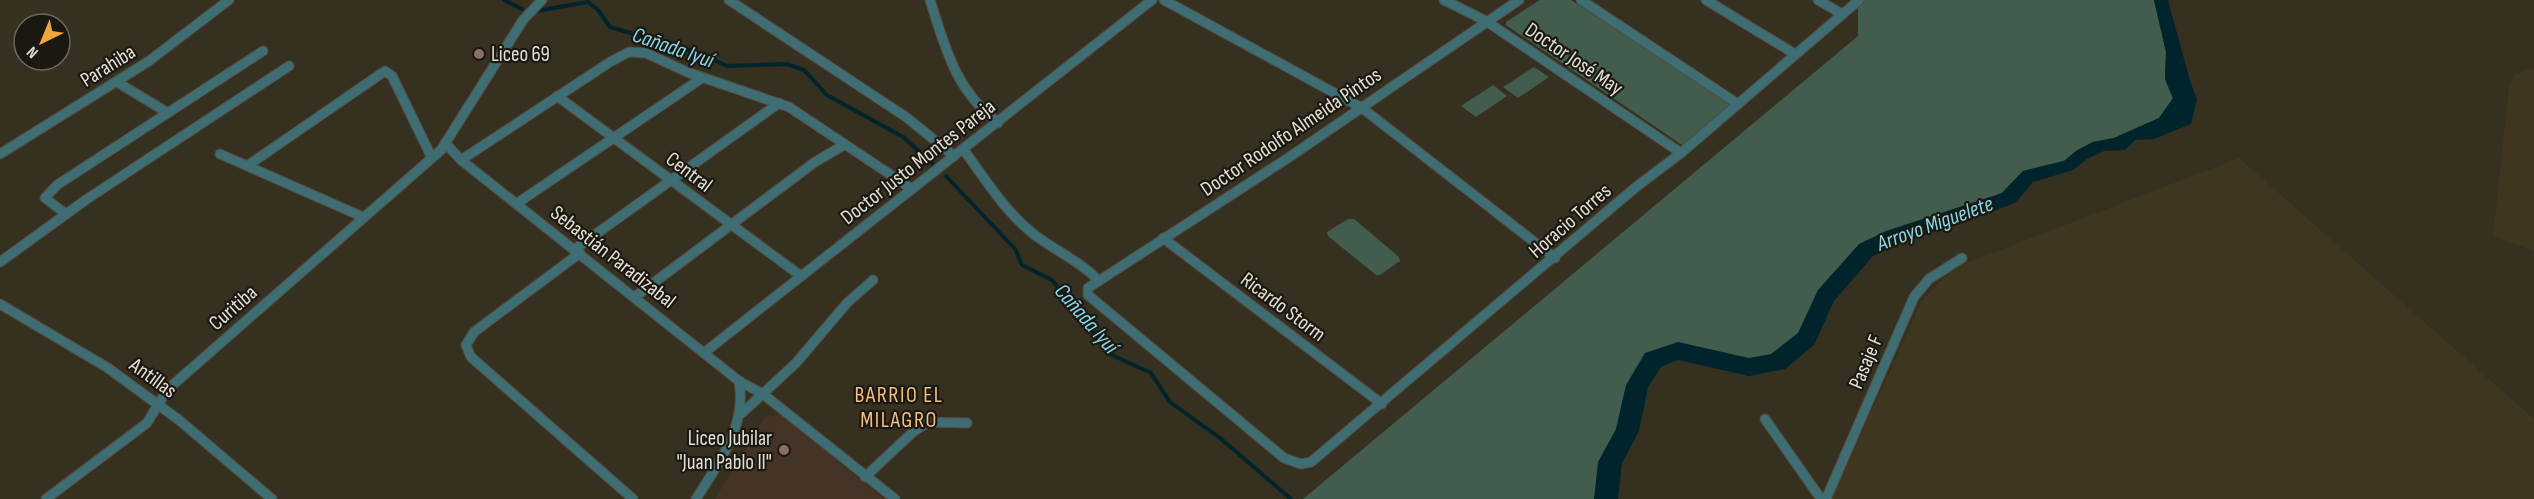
<svg xmlns="http://www.w3.org/2000/svg" width="2534" height="499" viewBox="0 0 2534 499" font-family="'Sofia Sans Condensed',sans-serif">
  <style>
    .built { fill: #3f3620 }
    .education { fill: #443428 }
    .green { fill: #425d4d }
    .water { fill: #00242c }
    .lines { fill: none; stroke-linecap: round; stroke-linejoin: round }
    .stream { stroke: #00242c; stroke-width: 4 }
    .river { fill: #00242c; fill-rule: evenodd }
    .minor-casing { stroke: #524c3d; stroke-width: 11 }
    .minor { stroke: #3f6d74; stroke-width: 9 }
    .education-dot { fill: #8d6e63; stroke: #1b1811; stroke-width: 2 }
    .labels { text-anchor: middle; dominant-baseline: central; stroke-width: 4.5; stroke-linejoin: round; paint-order: stroke }
    .poi-label { font-size: 21px; fill: #e2ded4; stroke: #1b1811; text-anchor: start }
    .street-label { font-size: 21px; fill: #e2ded4; stroke: #1b1811 }
    .water-label { font-size: 22px; font-style: italic; fill: #87d8eb; stroke: #1b1811 }
    .neighbourhood-label { font-size: 22px; letter-spacing: 1.5px; fill: #f4c181; stroke: #1b1811 }
  </style>
  <rect width="100%" height="100%" fill="#363020"/>
  <g class="built">
    <polygon points="2534,68 2534,251 2493,236 2509,87 2515,74"/>
    <polygon points="2239,158 2534,419 2534,499 1831,499 1922,301 1939,282 1959,266"/>
  </g>
  <polygon class="education" points="780,414 884,499 715,499 765,417"/>
  <g class="green">
    <polygon points="1540,0 1571,0 1731,103 1686,146 1682,145 1506,25 1506,22"/>
    <polygon points="1858,0 2154,0 2166,52 2165,79 2173,99 2159,118 2114,138 2093,142 2076,151 2064,161 2023,171 2002,193 1971,204 1962,213 1866,250 1826,296 1806,339 1777,362 1749,367 1678,351 1653,360 1637,385 1627,431 1610,462 1606,499 1303,499 1858,36"/>
    <polygon points="1534,67 1549,77 1518,98 1503,87"/>
    <polygon points="1493,85 1507,96 1476,117 1461,106"/>
    <polygon points="1348,219 1354,219 1399,257 1400,261 1380,275 1376,275 1328,236 1327,232"/>
  </g>
  <polygon class="water" points="2154,0 2168,0 2190,81 2197,99 2191,124 2154,139 2135,140 2125,150 2104,151 2087,159 2073,170 2033,182 2015,203 1990,212 1962,213 1971,204 2002,193 2023,171 2064,161 2076,151 2093,142 2114,138 2159,118 2173,98 2165,79 2166,52"/>
  <g class="lines">
    <g class="stream">
      <polyline points="504,0 522,9"/>
      <polyline points="536,11 588,2 598,10 610,27 699,53 727,66 787,64 804,70 827,95 903,137 933,164"/>
      <polyline points="946,176 1015,249 1022,265 1052,280 1112,355 1151,373 1170,402 1220,438 1291,499"/>
    </g>
    <polygon class="river" points="1990,197 1997,200 2000,205 1997,210 1900,243 1873,256 1834,301 1814,345 1785,369 1749,376 1678,360 1661,367 1648,387 1639,431 1622,463 1618,499 1594,499 1598,462 1616,429 1626,385 1645,353 1678,342 1749,358 1771,354 1798,333 1818,290 1859,244 1886,231"/>
    <g class="minor-casing">
      <g id="minor">
        <polyline points="729,0 906,117 954,156"/>
        <path d="M930 0C946 50 955 89 998 123"/>
        <polyline points="1164,0 1362,108 1555,258"/>
        <polyline points="1444,0 1486,21 1681,153"/>
        <polyline points="1519,0 1288,158 1088,288 1088,295 1284,458 1301,464 1311,462 1636,187 1681,153 1859,0"/>
        <polyline points="1581,0 1738,104"/>
        <polyline points="1706,0 1795,54"/>
        <polyline points="1818,0 1842,14"/>
        <polyline points="117,82 168,113"/>
        <polyline points="557,96 801,276"/>
        <polyline points="445,143 461,160 739,381 763,394 895,499"/>
        <path d="M963 149C984 177 1003 209 1031 232 1053 250 1079 260 1099 281"/>
        <polyline points="0,154 149,61 229,0"/>
        <polyline points="220,154 363,217"/>
        <polyline points="461,160 610,62 629,52 646,53 687,72 789,107 912,189"/>
        <polyline points="247,166 385,71 392,76 432,158"/>
        <polyline points="516,204 702,78"/>
        <polyline points="66,214 45,198 57,185 263,51"/>
        <polyline points="1163,238 1382,404"/>
        <polyline points="575,249 779,103"/>
        <polyline points="580,253 474,332 466,345 471,357 633,499"/>
        <polyline points="0,262 87,199 289,66"/>
        <polyline points="636,296 815,162 844,145"/>
        <polyline points="0,304 108,368 179,420 272,499"/>
        <polyline points="705,352 1152,0"/>
        <polyline points="742,413 796,363 847,303 873,280"/>
        <polyline points="1765,419 1821,499"/>
        <polyline points="865,477 913,432 928,422 967,423"/>
        <polyline points="46,499 147,423 167,390 441,150 523,20 542,0"/>
        <path d="M696 499C719 462 747 427 739 381"/>
        <polyline points="1826,499 1914,297 1929,279 1962,258"/>
      </g>
    </g>
    <use href="#minor" class="minor"/>
  </g>
  <g class="education-dot">
    <circle cx="479" cy="54" r="6"/>
    <circle cx="784" cy="450" r="6"/>
  </g>
  <g class="labels">
    <g class="poi-label">
      <text x="491" y="54">Liceo 69</text>
      <text x="772" y="438" text-anchor="end">Liceo Jubilar<tspan x="772" dy="24">"Juan Pablo II"</tspan></text>
    </g>
    <g class="street-label">
      <text transform="translate(1574 59) rotate(34)">Doctor José May</text>
      <text transform="translate(108 66) rotate(-32)">Parahiba</text>
      <text transform="translate(1291 132) rotate(-34)">Doctor Rodolfo Almeida Pintos</text>
      <text transform="translate(918 162) rotate(-38)">Doctor Justo Montes Pareja</text>
      <text transform="translate(689 172) rotate(37)">Central</text>
      <text transform="translate(1570 221) rotate(-41)">Horacio Torres</text>
      <text transform="translate(613 257) rotate(38)">Sebastián Paradizabal</text>
      <text transform="translate(1283 307) rotate(37)">Ricardo Storm</text>
      <text transform="translate(233 308) rotate(-41)">Curitiba</text>
      <text transform="translate(1866 362) rotate(-67)">Pasaje F</text>
      <text transform="translate(153 378) rotate(36)">Antillas</text>
    </g>
    <g class="water-label">
      <text transform="translate(673 48) rotate(19)">Cañada Iyuí</text>
      <text transform="translate(1935 224) rotate(-20)">Arroyo Miguelete</text>
      <text transform="translate(1086 319) rotate(49)">Cañada Iyuí</text>
    </g>
    <g class="neighbourhood-label">
      <text x="899" y="395">BARRIO EL<tspan x="899" dy="25">MILAGRO</tspan></text>
    </g>
  </g>
  <g transform="translate(42 42) rotate(223)"><circle r="28" fill="#1b1811" stroke="#6b675f" stroke-width="1.5"/>
  <path d="M0-4.5L10 22L0 15L-10 22Z" fill="#f0a63e"/>
  <text y="-9" font-size="16" font-weight="bold" text-anchor="middle" fill="#e2ded4">N</text>
  </g>
</svg>
